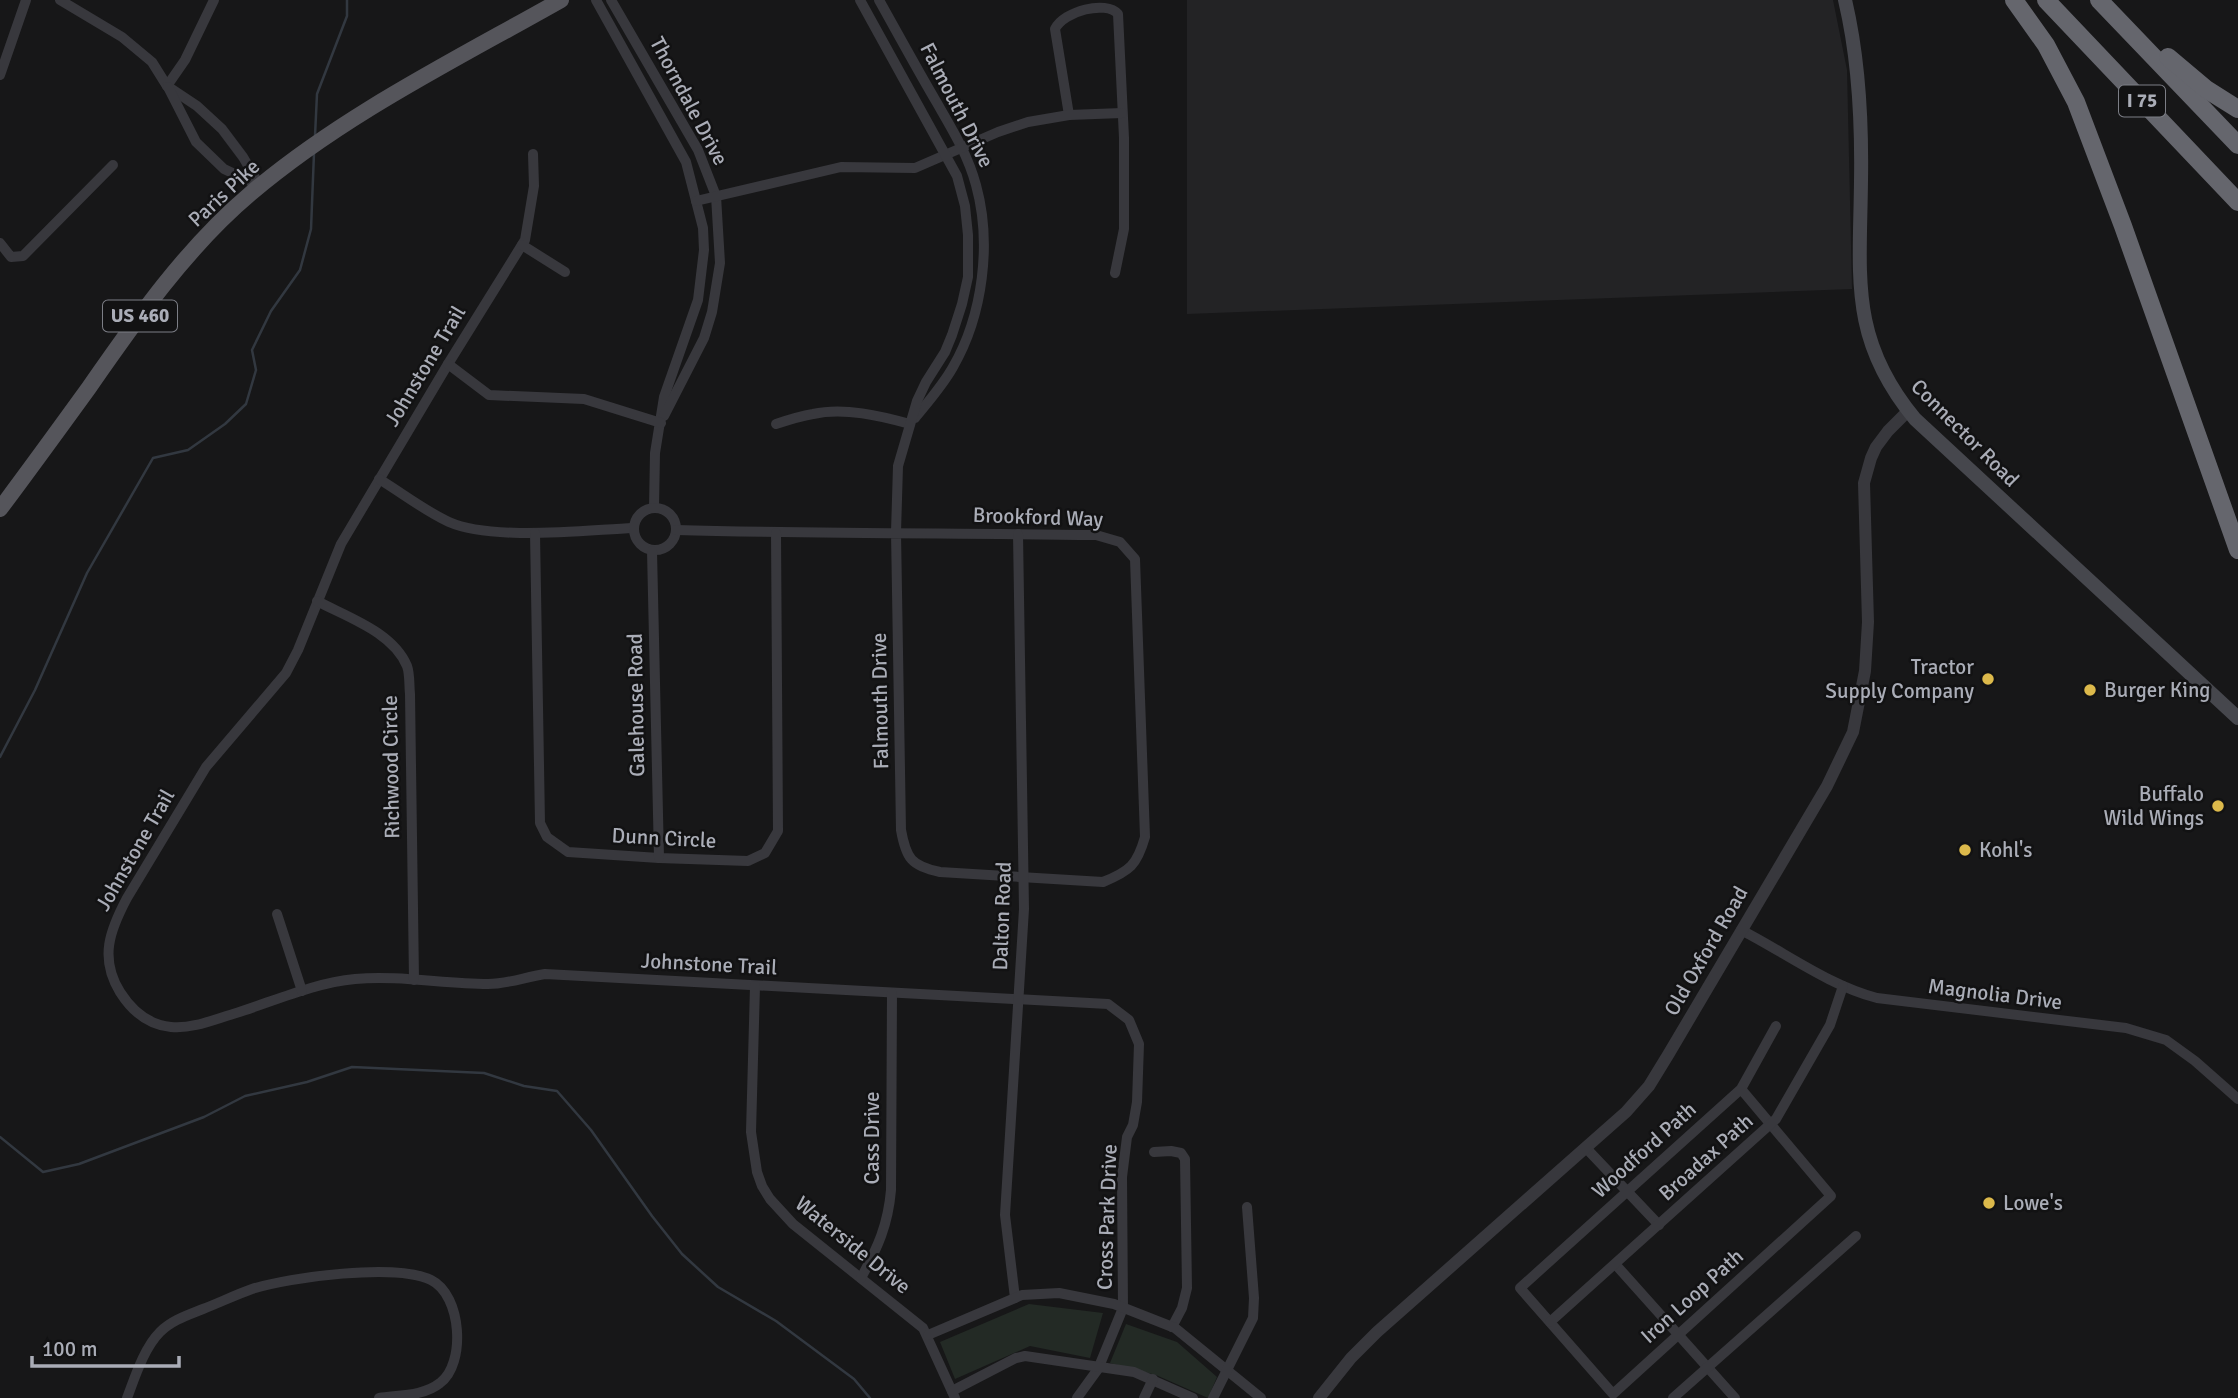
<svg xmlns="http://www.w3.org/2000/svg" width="2238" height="1398" viewBox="0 0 2238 1398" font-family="Signika,sans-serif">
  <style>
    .built { fill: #232325 }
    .green { fill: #232a25 }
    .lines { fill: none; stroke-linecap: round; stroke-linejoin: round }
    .stream { stroke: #323840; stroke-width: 2.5 }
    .minor { stroke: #38383d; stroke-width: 10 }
    .tertiary { stroke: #38383d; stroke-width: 12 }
    .secondary { stroke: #46474d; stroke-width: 14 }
    .primary { stroke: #55555b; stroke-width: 16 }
    .motorway { stroke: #65666d; stroke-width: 18 }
    .poi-dot { fill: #dcb94b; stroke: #121213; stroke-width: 2.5 }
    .labels { text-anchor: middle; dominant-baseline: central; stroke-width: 5; stroke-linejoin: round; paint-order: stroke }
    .shield { fill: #121213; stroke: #7c7e86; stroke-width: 2 }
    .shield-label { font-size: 19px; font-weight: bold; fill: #aaadb7 }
    .street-label { font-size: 21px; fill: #aaadb7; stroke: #121213 }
    .poi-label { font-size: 21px; fill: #aaadb7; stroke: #121213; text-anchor: start }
  </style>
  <rect width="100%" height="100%" fill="#171718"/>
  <polygon class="built" points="1187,0 1833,0 1847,70 1852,289 1187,314"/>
  <g class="green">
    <polygon points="1029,1304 1103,1313 1090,1358 1030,1346 955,1379 940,1342"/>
    <polygon points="1126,1324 1177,1342 1217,1377 1208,1398 1156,1375 1110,1363"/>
  </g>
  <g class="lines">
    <g class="stream">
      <polyline points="315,136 317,94 347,16 347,0"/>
      <polyline points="0,757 35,690 87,573 153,458 188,450 225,424 246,404 256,370 252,350 271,311 300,270 311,229 314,153"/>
      <polyline points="0,1137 43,1172 79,1164 204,1117 245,1096 307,1082 352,1067 484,1073 524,1086 557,1091 591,1130 652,1216 682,1254 718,1287 776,1321 854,1379 870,1398"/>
    </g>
    <g class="minor">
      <polyline points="60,0 122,37 152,62 167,86 197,106 222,129 243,157 260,186"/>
      <polyline points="596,0 686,162 703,228 704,250 698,300 664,397 655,453 654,508"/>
      <polyline points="611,0 698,150 716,196 720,263 712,312 704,338 664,416"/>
      <path d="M879 0C898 34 917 69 937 103 952 129 968 155 976 185 992 243 983 315 953 367 943 385 928 402 915 418"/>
      <polyline points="0,75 26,0"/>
      <polyline points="167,86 185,60 214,0"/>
      <polyline points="168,87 196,142 224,169 258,185"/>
      <path d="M1069 115 1055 29C1064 11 1106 0 1118 14L1124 138V229L1115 273"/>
      <path d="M533 154 534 186 525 240 448 364 341 544 298 650 286 673 206 767 127 898C110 930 99 958 120 992 132 1011 148 1025 171 1027 192 1029 213 1020 233 1014 272 1002 313 983 355 979 399 975 444 984 488 984 508 984 525 977 545 974L1108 1004 1129 1020 1139 1044 1137 1102 1133 1125 1127 1137 1122 1177 1123 1308 1098 1369 1077 1398"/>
      <polyline points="696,201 841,167 915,168 998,132 1028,122 1069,115 1122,113"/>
      <polyline points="0,243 11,257 23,256 113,165"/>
      <polyline points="522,245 565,272"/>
      <polyline points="448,364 489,395 584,399 661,423"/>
      <path d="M776 424C788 420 801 416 813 414 844 407 881 416 910 424"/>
      <path d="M379 479C402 493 425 511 449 522 492 541 585 530 633 528"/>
      <circle cx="655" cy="529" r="21"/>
      <path d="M676 530C816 534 956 533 1096 535L1120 542 1135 559 1145 837C1137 865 1130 871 1103 882L940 872C911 866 906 858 901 830L896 532 898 466 917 401 926 382 945 352 952 335 962 304 968 277V235L965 206 957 176 860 0"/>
      <polyline points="535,533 540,823 547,837 568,852 659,858 748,861 765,853 778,831 776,533"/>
      <polyline points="652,551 659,858"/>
      <path d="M317 601C347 617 393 632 407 666 410 674 409 685 410 694L414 980"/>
      <polyline points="277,914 302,991"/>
      <path d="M1741 930C1786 953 1828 985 1877 998L2126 1028 2166 1040 2195 1061 2238 1099"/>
      <polyline points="755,986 751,1132 757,1172 762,1186 770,1199 793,1224 923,1328 955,1398"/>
      <polyline points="1741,1089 1831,1196 1613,1394 1520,1288 1741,1089 1776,1026"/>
      <polyline points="1586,1148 1659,1225"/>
      <polyline points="1154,1152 1171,1151 1181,1153 1185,1159 1187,1288 1182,1308 1172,1327"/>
      <polyline points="1616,1265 1735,1398"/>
      <path d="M861 1278C878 1247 888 1225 891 1190L892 993"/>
      <polyline points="1015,1298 1005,1215 1024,909 1018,534"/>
      <polyline points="1550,1322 1776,1119 1830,1025 1843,986"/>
      <polyline points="928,1335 1022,1295 1059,1293 1114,1304 1175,1328 1261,1398"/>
      <polyline points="952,1391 1016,1358 1025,1356 1134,1372 1193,1398"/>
      <path d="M127 1398C135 1377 144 1348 160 1332 172 1320 188 1315 203 1309 219 1303 235 1295 252 1289 290 1277 396 1263 431 1280 462 1295 466 1364 440 1383 424 1396 399 1395 379 1398"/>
      <polyline points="1144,1398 1153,1379"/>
      <polyline points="1213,1398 1253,1318 1254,1298 1247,1207"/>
      <polyline points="1673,1398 1856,1236"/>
    </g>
    <polyline class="tertiary" points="1319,1398 1351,1358 1377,1332 1626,1112 1649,1086 1668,1055 1827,786 1853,732 1865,671 1868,622 1864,483 1871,458 1876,447 1888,431 1908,411"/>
    <path class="secondary" d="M1845 0C1859 59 1862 120 1861 181 1860 278 1849 339 1915 419L2238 718"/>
    <path class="primary" d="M0 509C30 469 59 429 88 389 136 320 186 248 250 194 343 115 455 60 561 0"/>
    <g class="motorway">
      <polyline points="2014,0 2046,45 2076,102 2123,226 2238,550"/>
      <polyline points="2046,0 2238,202"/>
      <polyline points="2099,0 2238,145"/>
      <polyline points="2168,57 2206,89 2238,109"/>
    </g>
  </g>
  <g class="poi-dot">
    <circle cx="1988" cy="679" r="7"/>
    <circle cx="2090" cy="690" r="7"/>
    <circle cx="2218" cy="806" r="7"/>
    <circle cx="1965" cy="850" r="7"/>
    <circle cx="1989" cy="1203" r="7"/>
  </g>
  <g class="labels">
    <g class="shield">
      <rect x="2119" y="85.5" width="46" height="31" rx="5"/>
      <rect x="103" y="300.5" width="74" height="31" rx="5"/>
    </g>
    <g class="shield-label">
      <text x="2142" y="101">I 75</text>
      <text x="140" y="316">US 460</text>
    </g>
    <g class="street-label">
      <text transform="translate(689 101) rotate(62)">Thorndale Drive</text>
      <text transform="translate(957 105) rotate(63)">Falmouth Drive</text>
      <text transform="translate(224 193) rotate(-43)">Paris Pike</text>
      <text transform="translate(425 366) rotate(-59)">Johnstone Trail</text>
      <text transform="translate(1965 433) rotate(45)">Connector Road</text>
      <text transform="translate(1038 517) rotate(2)">Brookford Way</text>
      <text transform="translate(880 701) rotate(-91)">Falmouth Drive</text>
      <text transform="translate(636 705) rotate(-91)">Galehouse Road</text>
      <text transform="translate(391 767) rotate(-91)">Richwood Circle</text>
      <text transform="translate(664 838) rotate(3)">Dunn Circle</text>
      <text transform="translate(135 850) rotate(-60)">Johnstone Trail</text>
      <text transform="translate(1002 916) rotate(-88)">Dalton Road</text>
      <text transform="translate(1706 951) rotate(-60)">Old Oxford Road</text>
      <text transform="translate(709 964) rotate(3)">Johnstone Trail</text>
      <text transform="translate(1995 994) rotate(7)">Magnolia Drive</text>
      <text transform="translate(872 1138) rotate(-90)">Cass Drive</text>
      <text transform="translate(1644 1150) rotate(-42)">Woodford Path</text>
      <text transform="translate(1706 1157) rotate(-42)">Broadax Path</text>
      <text transform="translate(1107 1217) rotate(-88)">Cross Park Drive</text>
      <text transform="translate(853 1245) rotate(39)">Waterside Drive</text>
      <text transform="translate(1692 1296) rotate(-42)">Iron Loop Path</text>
    </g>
    <g class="poi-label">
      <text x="1974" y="667" text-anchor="end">Tractor<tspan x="1974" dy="24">Supply Company</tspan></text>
      <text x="2104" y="690">Burger King</text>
      <text x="2204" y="794" text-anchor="end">Buffalo<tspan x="2204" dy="24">Wild Wings</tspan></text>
      <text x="1979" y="850">Kohl's</text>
      <text x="2003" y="1203">Lowe's</text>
    </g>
  </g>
  <path d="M32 1356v10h147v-10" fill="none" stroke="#aaadb7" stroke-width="3.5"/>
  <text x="42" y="1356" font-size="21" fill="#aaadb7" stroke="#121213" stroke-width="5" paint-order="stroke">100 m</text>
</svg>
